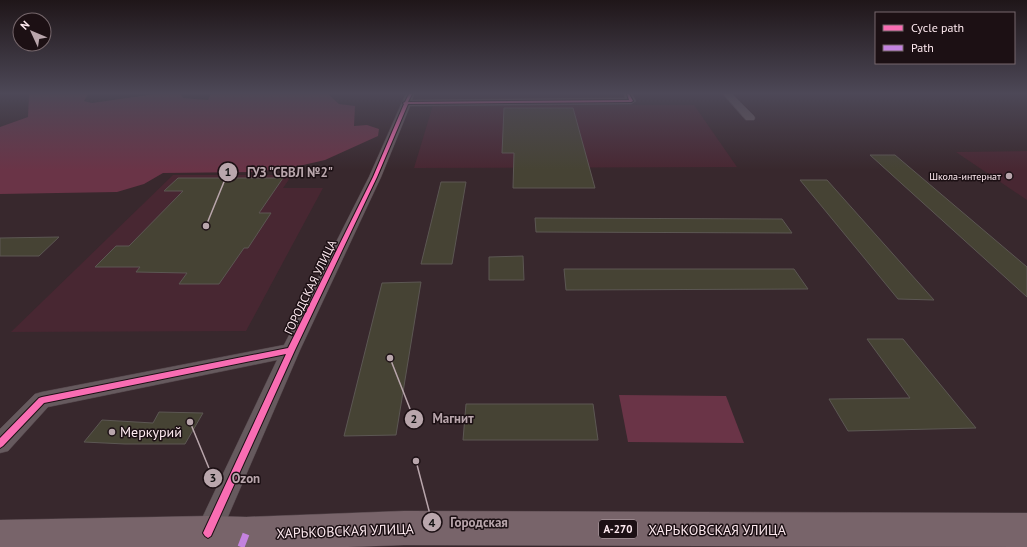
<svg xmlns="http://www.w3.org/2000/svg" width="1027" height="547" viewBox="0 0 1027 547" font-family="'PT Sans',sans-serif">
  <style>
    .built { fill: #482732 }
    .green { fill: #6a3447 }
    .building { fill: #464334; stroke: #5c5753 }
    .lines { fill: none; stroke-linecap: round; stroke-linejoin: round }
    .street-casing { stroke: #53454a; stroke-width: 1 }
    .highway-casing { stroke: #53454a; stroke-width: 1 }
    .street { fill: #665a5e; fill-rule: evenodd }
    .highway { fill: #78646a; fill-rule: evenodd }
    .quiet { stroke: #c483df; stroke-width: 7; stroke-dasharray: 14 7; stroke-linecap: butt }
    .cycleway-casing { stroke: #1c1014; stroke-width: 2 }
    .cycleway { fill: #f96db3; fill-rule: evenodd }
    .poi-dot { fill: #b9a6ac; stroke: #1c1014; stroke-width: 1.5 }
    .labels { text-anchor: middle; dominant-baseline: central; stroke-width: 3; stroke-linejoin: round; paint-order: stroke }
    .far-poi-label { font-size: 10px; fill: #feeaf0; stroke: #1c1014; text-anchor: end }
    .shield { fill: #1c1014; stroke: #baa9ae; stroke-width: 1 }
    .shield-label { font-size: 11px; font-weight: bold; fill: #feeaf0 }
    .street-label { font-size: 12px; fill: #feeaf0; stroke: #1c1014 }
    .near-poi-label { font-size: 14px; fill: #feeaf0; stroke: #1c1014; text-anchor: start }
    .near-street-label { font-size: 14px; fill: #feeaf0; stroke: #1c1014 }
    .leader { fill: none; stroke: #b9a6ac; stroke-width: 1.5 }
    .callout-dot { fill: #b9a6ac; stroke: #1c1014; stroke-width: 1.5 }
    .mark-label { font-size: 12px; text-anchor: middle; font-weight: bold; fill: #111 }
    .callout-label { font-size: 13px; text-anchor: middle; font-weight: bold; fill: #b9a6ac; stroke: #1c1014; stroke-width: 3; stroke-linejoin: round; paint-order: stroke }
  </style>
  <rect width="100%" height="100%" fill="#38282d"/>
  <g class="built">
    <polygon points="433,105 694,105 737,167 414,168"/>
    <polygon points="1027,151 1027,200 956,152"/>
    <polygon points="173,175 292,175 283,188 323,188 246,331 11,332"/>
  </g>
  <g class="green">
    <polygon points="29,94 88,94 84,101 92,103 155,94 181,94 183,98 208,100 211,94 330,94 329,95 339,104 355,106 354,126 367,125 379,129 378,136 325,160 299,166 256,172 163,173 144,184 117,192 0,194 0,127 28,117"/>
    <polygon points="619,395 726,396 744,443 628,442"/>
  </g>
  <g class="building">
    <polygon points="504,108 573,108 595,188 513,188 514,153 502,153"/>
    <polygon points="870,155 895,155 1027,267 1027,297"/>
    <polygon points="178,178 283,178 259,213 271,213 248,248 244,248 219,284 179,284 187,273 136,272 140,267 95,267 116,246 129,246 183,191 164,191"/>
    <polygon points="800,180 827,180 934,300 898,299"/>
    <polygon points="441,182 466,182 452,264 421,264"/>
    <polygon points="535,218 782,219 792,233 536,232"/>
    <polygon points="59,237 39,256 0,256 0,238"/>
    <polygon points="523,256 524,280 489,280 489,257"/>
    <polygon points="564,269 794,269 808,289 566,290"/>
    <polygon points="421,282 396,435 344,436 382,283"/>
    <polygon points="867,339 903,339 976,428 848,431 829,399 910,398"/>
    <polygon points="466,404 593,404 598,440 463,440"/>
    <polygon points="159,412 203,413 185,444 125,444 84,442 102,420 153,423"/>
  </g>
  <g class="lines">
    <g class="street-casing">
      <g id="street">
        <polygon points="406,94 414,94 412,100 625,98 624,94 632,94 636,101 631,104 410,106 381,177 300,350 217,542 208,545 199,542 195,533 277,360 48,407 8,451 0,453 0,429 35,394 42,392 284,345 369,177"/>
        <polygon points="723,94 732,94 754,116 755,118 754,120 746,120"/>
      </g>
    </g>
    <g class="highway-casing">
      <polygon id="highway" points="404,511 1027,513 1027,547 404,545 348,547 0,547 0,520 208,516 246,517"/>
    </g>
    <use href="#street" class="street"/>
    <use href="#highway" class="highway"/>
    <polyline class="quiet" points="241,547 246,534"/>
    <g class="cycleway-casing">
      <polygon id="cycleway" points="409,94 412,94 408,102 629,100 627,94 629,94 633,101 631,102 408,104 377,177 295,350 211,536 208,538 205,536 203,533 286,354 44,403 3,446 0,448 0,438 39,398 42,397 288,348 373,177 404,104 403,103 405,102"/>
    </g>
    <use href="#cycleway" class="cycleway"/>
  </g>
  <linearGradient id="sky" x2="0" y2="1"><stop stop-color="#1f1619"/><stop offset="0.55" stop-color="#4d4857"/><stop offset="1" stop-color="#4d4857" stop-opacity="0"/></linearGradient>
  <rect width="1027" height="170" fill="url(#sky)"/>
  <g class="poi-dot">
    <circle cx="1009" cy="176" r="4"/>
    <circle cx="112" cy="432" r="4"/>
  </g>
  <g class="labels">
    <g class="far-poi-label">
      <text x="1001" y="176">Школа-интернат</text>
    </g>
    <rect class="shield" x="599" y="520" width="38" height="18" rx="3"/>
    <g class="shield-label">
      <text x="618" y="529">А-270</text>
    </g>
    <g class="street-label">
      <text transform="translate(310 287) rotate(-64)">ГОРОДСКАЯ УЛИЦА</text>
    </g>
    <g class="near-poi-label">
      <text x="120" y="432">Меркурий</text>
    </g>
    <g class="near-street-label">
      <text x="717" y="530">ХАРЬКОВСКАЯ УЛИЦА</text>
      <text transform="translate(345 531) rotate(-2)">ХАРЬКОВСКАЯ УЛИЦА</text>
    </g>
  </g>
  <path class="leader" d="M206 226L228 172M390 358L414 419M190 422L213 478M416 461L432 522"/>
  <g class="callout-dot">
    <circle cx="206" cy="226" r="4"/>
    <circle cx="390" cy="358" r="4"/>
    <circle cx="190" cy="422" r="4"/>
    <circle cx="416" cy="461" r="4"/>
    <circle cx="228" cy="172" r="10"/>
    <circle cx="414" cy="419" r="10"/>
    <circle cx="213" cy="478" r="10"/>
    <circle cx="432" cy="522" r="10"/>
  </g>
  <g class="mark-label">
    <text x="228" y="176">1</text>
    <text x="414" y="423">2</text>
    <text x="213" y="482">3</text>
    <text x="432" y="527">4</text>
  </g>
  <g class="callout-label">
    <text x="290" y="177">ГУЗ "СБВЛ №2"</text>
    <text x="453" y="423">Магнит</text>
    <text x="246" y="483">Ozon</text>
    <text x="479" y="527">Городская</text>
  </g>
  <rect x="875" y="12" width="140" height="52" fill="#1c1014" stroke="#76676c"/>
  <rect x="883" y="25" width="20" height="6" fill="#f96db3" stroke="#76676c"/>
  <text x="911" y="32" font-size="12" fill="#feeaf0">Cycle path</text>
  <rect x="883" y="45" width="20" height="6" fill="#c483df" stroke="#76676c"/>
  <text x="911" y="52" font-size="12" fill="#feeaf0">Path</text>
  <g transform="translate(32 32) rotate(314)"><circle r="19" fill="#1c1014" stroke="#76676c"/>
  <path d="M0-3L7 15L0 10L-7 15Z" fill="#b9a6ac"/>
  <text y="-6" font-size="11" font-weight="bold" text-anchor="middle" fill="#feeaf0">N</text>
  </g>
</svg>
